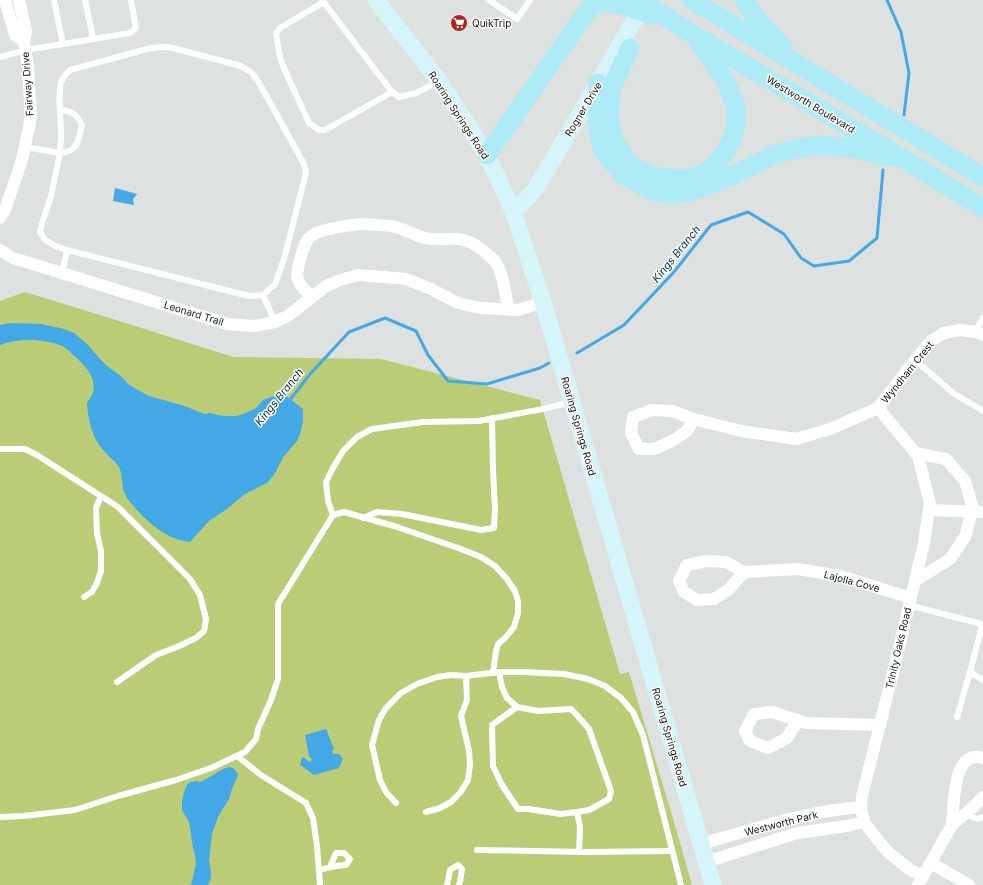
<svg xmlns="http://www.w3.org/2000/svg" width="983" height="885" viewBox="0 0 983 885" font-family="Inter,sans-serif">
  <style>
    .green { fill: #bacc76 }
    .water { fill: #43a8e6 }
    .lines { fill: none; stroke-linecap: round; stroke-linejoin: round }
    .stream { stroke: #43a8e6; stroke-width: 3 }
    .lane { stroke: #fff; stroke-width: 6 }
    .street { stroke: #fff; stroke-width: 12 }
    .secondary { stroke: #d6f5fa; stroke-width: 17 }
    .primary { stroke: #adebf6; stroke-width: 19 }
    .labels { text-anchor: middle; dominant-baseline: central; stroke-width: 3; stroke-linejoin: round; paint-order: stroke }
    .poi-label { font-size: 10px; fill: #171818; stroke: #fff; text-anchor: start }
    .street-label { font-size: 10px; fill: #171818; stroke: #fff }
    .water-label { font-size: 11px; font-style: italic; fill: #05314a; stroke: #fff }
  </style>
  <rect width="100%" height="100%" fill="#dde1e0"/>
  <polygon class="green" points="25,292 129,324 233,357 381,359 540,400 620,674 629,672 674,822 692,885 0,885 0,301"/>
  <g class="water">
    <polygon points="115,188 137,194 133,199 134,205 113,201"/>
    <path d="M11 323 41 324 64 329 74 333 88 345 100 359 107 366 122 377 128 384 138 390 149 396 185 406 204 414 210 413 217 415 227 416H237L246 413 256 408 263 400 282 393 303 409V422L300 434 297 441 284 456 274 475 267 483 245 494 227 509 209 521 190 542C168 540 150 524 136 509 132 504 127 499 125 494 121 486 123 475 119 467 115 461 109 457 104 451 92 438 88 420 87 403 88 400 91 398 92 395 99 379 84 364 72 354 69 351 65 347 60 345 41 339 19 338 0 345V325Z"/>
    <polygon points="326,729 334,749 332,751 333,754 339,754 343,759 339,768 314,775 300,765 302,757 306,759 308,761 310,762 312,759 309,756 305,735"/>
    <polygon points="229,767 233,768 236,771 238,774 237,778 233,786 229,799 218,817 212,834 209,861 211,872 211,878 208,885 191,885 196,864 195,855 193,848 189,822 182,810 182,801 184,792 187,785 190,782 195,781 201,782 223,769"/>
  </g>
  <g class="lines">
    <g class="stream">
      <polyline points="887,0 901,32 909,73 904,115"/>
      <polyline points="577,353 624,325 674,272 711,225 748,212 784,234 801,258 814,266 849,261 877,238 883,170"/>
      <polyline points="289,401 311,373 349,332 385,318 416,331 428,355 448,381 487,384 540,368 549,363"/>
    </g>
    <g class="lane">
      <polyline points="54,0 63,44"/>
      <polyline points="85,0 93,38"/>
      <polyline points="322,0 392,92 399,97 416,93 437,82"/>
      <polyline points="489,0 517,19 530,0"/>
      <polyline points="324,2 280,28 276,34 280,57 283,66 309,123 319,130 325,130 392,92"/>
      <polyline points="0,57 26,50 130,33 136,28 131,0"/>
      <path d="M25 147 60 153 51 196 42 223 40 232 45 240 55 246 67 250 249 296 263 295 275 284 284 259 306 173 304 164 258 81 251 72 241 66 169 47H160L147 49 70 70C67 73 64 76 62 80 57 91 61 120 61 134 61 140 60 147 60 153 79 151 78 141 82 125 76 114 73 111 60 110"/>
      <polyline points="62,273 67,250"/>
      <polyline points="263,295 275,322"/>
      <polyline points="975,332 983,318"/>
      <polyline points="915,360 953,393 983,411"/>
      <polyline points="0,449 25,449 37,455 118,507 190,579 200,595 206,619 204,631 196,638 177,647 156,655 117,682"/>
      <polyline points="333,515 328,501 326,482 333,468 343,451 357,437 372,429 423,422 479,421 543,409 571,402"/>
      <polyline points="363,518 377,512 402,514 481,530 494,528 495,509 493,470 492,418"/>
      <polyline points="84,597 92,592 97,583 101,571 101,551 97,533 96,508 101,496"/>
      <polyline points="908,605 978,623 982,626"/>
      <polyline points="499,672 502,687 507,698 517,707 538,711 571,709 576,714 589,729 611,791 609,799 589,810 577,812 561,814 528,809 518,809 502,785 493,766 492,725 517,707"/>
      <polyline points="970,672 983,680"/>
      <polyline points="957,717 970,672 982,626 983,625"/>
      <polyline points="237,756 261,775 306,803 313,818 317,846 320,885"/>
      <polyline points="396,803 386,792 380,780 377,767 372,745 379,720 386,708 401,693 417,684 437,677 451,675 466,676 499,672 525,672 564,674 588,679 605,686 621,698 633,712 643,735 681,885"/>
      <polyline points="426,812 440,808 451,802 460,793 468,780 470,765 469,751 461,716 467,700 466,676"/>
      <polyline points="577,812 580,827 579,852"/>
      <polyline points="965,814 977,819 983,817"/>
      <polyline points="0,817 23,816 75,810 118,796 176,780 211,768 245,752 256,739 258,729 271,700 278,679 278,604 333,515 344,512 394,526 461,549 481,557 495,566 507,579 515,591 518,601 518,613 514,627 506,637 498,644 496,651 493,673"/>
      <polyline points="477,850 585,852 672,851"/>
      <path d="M319 870C328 868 337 865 346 865L350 859 344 853H336L330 867"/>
      <polyline points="447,885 450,870 458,865 462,869 460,882 459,885"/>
    </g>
    <g class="street">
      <polyline points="5,0 15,35 24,42 26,31 19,0"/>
      <polyline points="0,218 5,210 22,160 31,117 28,66 24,42"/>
      <polyline points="0,250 13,258 227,324 254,326 275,322 288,316 326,286 340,280 358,275 383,277 406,279 431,289 458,303 481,308 518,310 543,302"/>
      <path d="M312 297C305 290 298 285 297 275 298 266 303 245 309 238 317 229 349 225 361 224 370 224 381 225 391 226 403 228 414 235 425 238 433 240 439 239 446 239 464 238 474 242 487 254 489 256 492 258 494 260 504 274 505 293 508 309"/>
      <polyline points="878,408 918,456 930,503 924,543 892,677 862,796 861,807 864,822 873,834 888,852 909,869 923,876"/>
      <polyline points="694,419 687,431 672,441 654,449 639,449 631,433 633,417 652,410 672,411 694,419 741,431 796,439 830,429 878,408 915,360 931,341 944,333 960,330 975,332 983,335"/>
      <polyline points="929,510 983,512"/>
      <polyline points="744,572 728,590 714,599 697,600 684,592 679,581 687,565 707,561 726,562 744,572 798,569 840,576 911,598"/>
      <polyline points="915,581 950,559 965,537 972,511 972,505 965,481 946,459 916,453"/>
      <polyline points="798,720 787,738 768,748 750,741 745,731 754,714 772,712 806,723 880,725"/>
      <path d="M952 825C954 807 952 748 983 758"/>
      <path d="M701 844C754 829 807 811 861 807"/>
      <polyline points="706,862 797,833 847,826 864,822"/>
      <polyline points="931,863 969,885"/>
      <polyline points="918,885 952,825 972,808 983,797"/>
    </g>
    <g class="secondary">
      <polyline points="376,0 439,81 487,155 513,211 543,302 713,885"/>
      <polyline points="513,211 524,202 536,188 598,83 646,0"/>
    </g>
    <g class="primary">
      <polyline points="640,0 694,35 907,161 983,208"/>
      <polyline points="692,0 983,177"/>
      <path d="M744 0C754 17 768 33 783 47"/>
      <polyline points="630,48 612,87 609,114 611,128 616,144 631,166 658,178 689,179 704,173 716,164 726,151 733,137 736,121 736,106 724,78 697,39"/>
      <polyline points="598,83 596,114 602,149 623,175 653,191 673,194 693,191 732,176 775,154 801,148 822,145 850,148 889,157"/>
      <path d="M487 155 588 10C590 8 593 5 595 4 612 0 636 9 652 15"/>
    </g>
  </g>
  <defs>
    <g id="supermarket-disc" transform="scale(0.9)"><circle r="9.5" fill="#b2221d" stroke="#fff"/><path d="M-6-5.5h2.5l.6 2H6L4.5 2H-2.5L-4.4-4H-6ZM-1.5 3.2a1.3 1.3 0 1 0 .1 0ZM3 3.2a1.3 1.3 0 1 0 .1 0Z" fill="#fff"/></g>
  </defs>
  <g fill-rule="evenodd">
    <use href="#supermarket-disc" x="459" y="23"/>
  </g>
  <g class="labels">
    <g class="poi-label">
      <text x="472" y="23">QuikTrip</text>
    </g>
    <g class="street-label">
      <text transform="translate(27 84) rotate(-94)">Fairway Drive</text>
      <text transform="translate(811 104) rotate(31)">Westworth Boulevard</text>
      <text transform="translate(583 109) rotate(-59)">Rogner Drive</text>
      <text transform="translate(459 115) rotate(57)">Roaring Springs Road</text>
      <text transform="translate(194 313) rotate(17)">Leonard Trail</text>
      <text transform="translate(907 372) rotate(-51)">Wyndham Crest</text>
      <text transform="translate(579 426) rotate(74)">Roaring Springs Road</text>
      <text transform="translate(852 581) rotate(15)">Lajolla Cove</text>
      <text transform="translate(898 648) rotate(-77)">Trinity Oaks Road</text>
      <text transform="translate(670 737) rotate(74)">Roaring Springs Road</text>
      <text transform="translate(781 823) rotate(-14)">Westworth Park</text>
    </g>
    <g class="water-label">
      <text transform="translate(676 254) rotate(-51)">Kings Branch</text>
      <text transform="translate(279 397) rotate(-51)">Kings Branch</text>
    </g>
  </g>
</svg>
